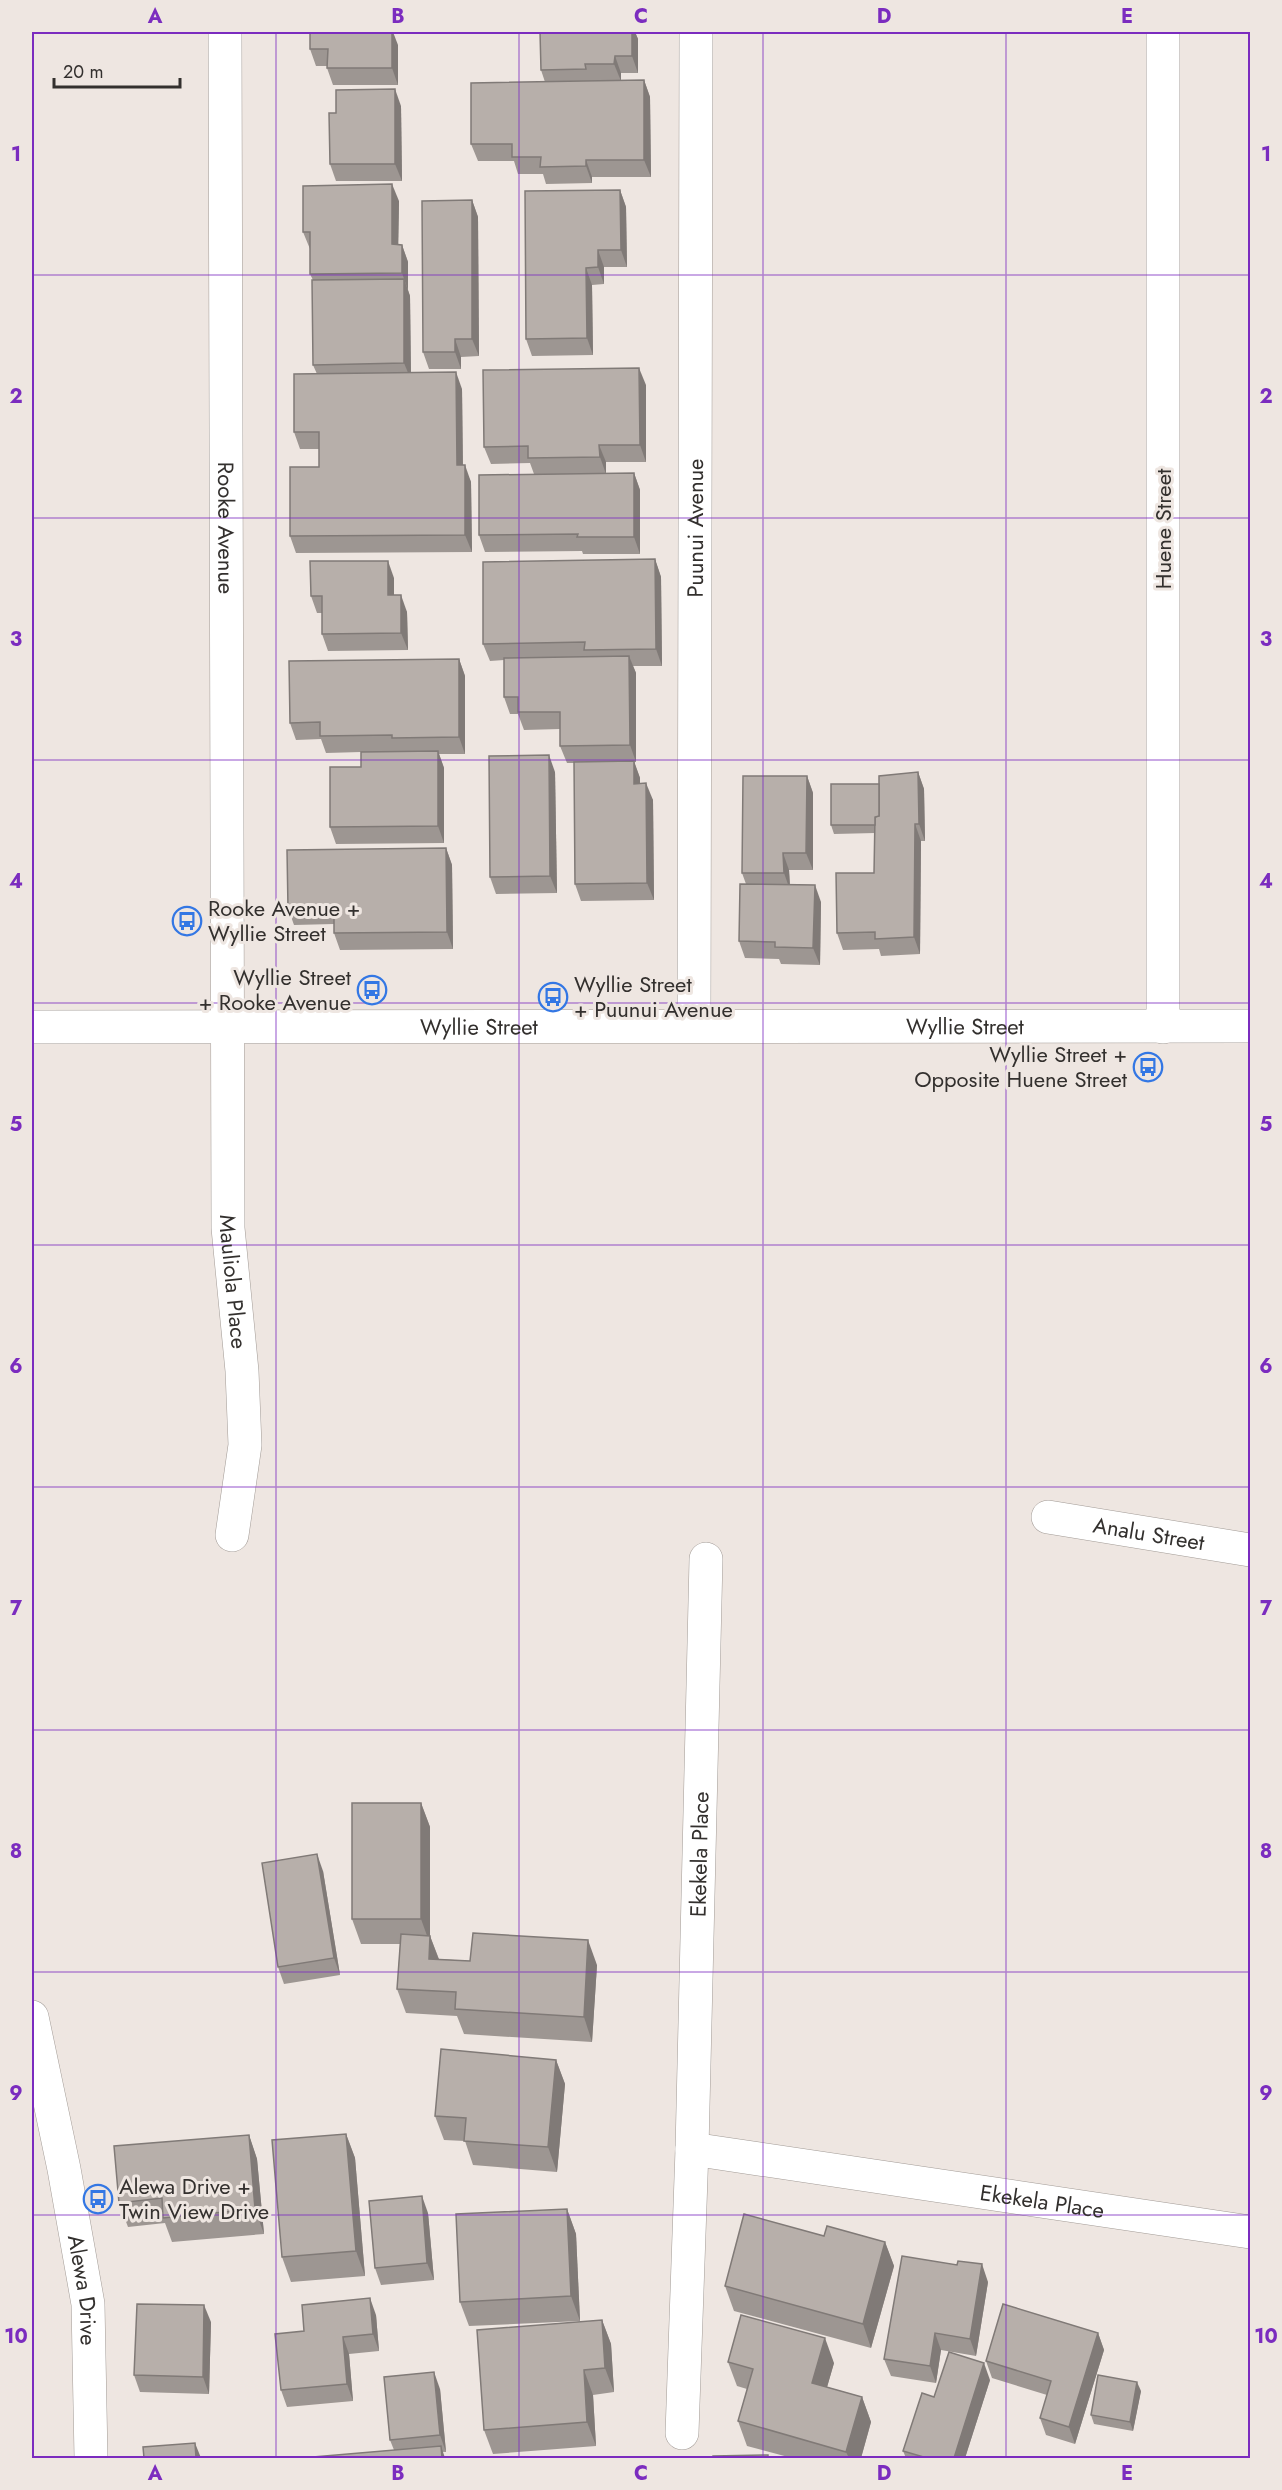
<svg xmlns="http://www.w3.org/2000/svg" width="1282" height="2490" viewBox="0 0 1282 2490" font-family="Jost,sans-serif">
  <style>
    .lines { fill: none; stroke-linecap: round; stroke-linejoin: round }
    .street-casing { stroke: #a29b96; stroke-width: 34 }
    .secondary-casing { stroke: #a29b96; stroke-width: 34 }
    .street { stroke: #fff; stroke-width: 33 }
    .secondary { stroke: #fff; stroke-width: 33 }
    .wall { fill: #9d9692 }
    .shaded-wall { fill: #807a77 }
    .building { fill: #b7afaa; stroke: #807a77; stroke-width: 1.5 }
    .grid { fill: none; stroke: #7b2cbf; stroke-width: 1.5; stroke-opacity: 0.55 }
    .labels { text-anchor: middle; dominant-baseline: central; stroke-width: 6; stroke-linejoin: round; paint-order: stroke }
    .street-label { font-size: 22px; fill: #33302e; stroke: #eee6e1 }
    .poi-label { font-size: 22px; fill: #33302e; stroke: #eee6e1; text-anchor: start }
    .neatline { fill: none; stroke: #7b2cbf; stroke-width: 2 }
    .grid-label { font-size: 20px; text-anchor: middle; font-weight: bold; fill: #7b2cbf }
  </style>
  <rect width="100%" height="100%" fill="#eee6e1"/>
  <g class="lines">
    <g class="street-casing">
      <g id="street">
        <path id="s1" d="M225 32 228 1228 242 1371 245 1445 232 1535"/>
        <polyline points="1163,32 1163,1027"/>
        <path id="s2" d="M694 1026 696 32"/>
        <path id="s3" d="M1048 1517 1250 1550"/>
        <path id="s4" d="M692 2149 1250 2232"/>
        <path id="s5" d="M682 2433 692 2149 706 1559"/>
      </g>
    </g>
    <g class="secondary-casing">
      <g id="secondary">
        <path id="s6" d="M32 1027 1250 1026"/>
        <path id="s7" d="M32 2017 64 2169 88 2304 91 2458"/>
      </g>
    </g>
    <use href="#street" class="street"/>
    <use href="#secondary" class="secondary"/>
  </g>
  <g class="wall">
    <polygon points="540,32 635,32 638,39 638,73 621,73 621,81 644,80 650,97 651,177 592,177 592,183 546,184 543,174 518,174 514,161 478,161 471,144 545,82 541,70"/>
    <polygon points="398,45 398,85 333,85 327,68 327,66 316,66 310,49"/>
    <polygon points="401,106 402,181 336,181 330,164 336,113"/>
    <polygon points="620,190 626,207 627,267 604,267 604,284 592,285 593,355 532,356 526,339"/>
    <polygon points="472,200 478,217 479,356 461,357 461,369 429,369 423,352"/>
    <polygon points="399,201 398,245 402,245 408,262 408,290 410,296 411,372 462,389 463,465 471,482 472,552 296,553 290,536 319,467 319,449 300,449 294,432 317,374 313,365 313,280 310,274 310,249 303,232"/>
    <polygon points="646,385 646,462 606,462 606,473 634,473 640,490 640,554 583,554 582,551 485,552 479,535 534,474 530,463 491,464 484,447"/>
    <polygon points="655,559 661,577 662,666 633,666 636,673 636,762 634,762 640,778 640,783 653,800 654,900 581,901 575,884 574,763 567,763 560,746 560,729 524,730 518,714 510,714 504,697 504,660 490,661 483,644"/>
    <polygon points="394,578 394,595 407,612 408,650 328,651 322,634 322,613 317,613 311,596"/>
    <polygon points="459,659 465,676 465,754 439,754 444,768 444,843 336,844 330,827 361,767 361,752 326,753 321,739 296,740 290,723"/>
    <polygon points="555,772 557,893 496,894 490,877"/>
    <polygon points="918,772 924,789 925,841 921,841 920,954 881,956 879,949 843,950 837,933 874,873 875,833 834,834 831,825 879,784"/>
    <polygon points="807,776 813,793 813,870 789,870 790,884 821,902 820,965 781,964 779,959 745,958 739,941 746,884 742,873"/>
    <polygon points="446,848 452,865 453,949 340,950 334,933 334,924 294,925 288,908"/>
    <polygon points="421,1803 430,1827 430,1936 439,1959 470,1961 597,1965 592,2042 464,2034 457,2016 406,2013 397,1989 400,1944 361,1944 352,1919"/>
    <polygon points="323,1871 340,1975 284,1984 278,1967"/>
    <polygon points="556,2060 565,2084 557,2172 473,2165 465,2141 444,2140 435,2116"/>
    <polygon points="346,2134 355,2158 365,2276 291,2282 282,2257"/>
    <polygon points="249,2135 257,2159 264,2234 172,2242 165,2223 128,2227 119,2203"/>
    <polygon points="567,2209 576,2234 580,2321 469,2326 460,2302"/>
    <polygon points="428,2213 434,2280 381,2285 375,2268"/>
    <polygon points="824,2236 885,2242 894,2266 871,2348 734,2311 725,2286"/>
    <polygon points="988,2282 976,2356 941,2350 936,2383 891,2376 884,2359"/>
    <polygon points="376,2315 379,2351 349,2354 353,2401 287,2407 281,2390 304,2331"/>
    <polygon points="602,2320 611,2344 614,2392 593,2395 596,2446 493,2454 484,2430"/>
    <polygon points="211,2322 209,2394 140,2392 134,2375"/>
    <polygon points="1098,2333 1104,2350 1075,2444 1046,2435 1040,2418 1047,2395 992,2378 986,2361"/>
    <polygon points="728,2362 834,2363 827,2387 862,2397 871,2422 861,2458 792,2458 747,2446 738,2421 747,2389 737,2386"/>
    <polygon points="990,2380 965,2458 906,2458 903,2451 934,2397"/>
    <polygon points="440,2389 446,2452 394,2450 390,2440"/>
    <polygon points="1141,2391 1133,2431 1094,2424 1091,2415"/>
  </g>
  <g class="shaded-wall">
    <polygon points="387,32 393,32 398,45 398,85 392,68"/>
    <polygon points="632,32 635,32 638,39 638,73 632,56"/>
    <polygon points="615,56 621,73 621,81 614,64"/>
    <polygon points="644,80 650,97 651,177 644,160"/>
    <polygon points="395,89 401,106 402,181 395,164"/>
    <polygon points="586,160 592,177 592,183 586,166"/>
    <polygon points="392,184 399,201 398,262 392,244"/>
    <polygon points="620,190 626,207 627,267 621,250"/>
    <polygon points="472,200 478,217 479,356 472,339"/>
    <polygon points="402,245 408,262 408,290 402,273"/>
    <polygon points="598,250 604,267 604,284 598,267"/>
    <polygon points="586,268 592,285 593,355 587,338"/>
    <polygon points="404,279 410,296 411,380 404,363"/>
    <polygon points="455,339 461,357 461,369 455,352"/>
    <polygon points="639,368 646,385 646,462 640,445"/>
    <polygon points="456,372 462,389 463,482 457,465"/>
    <polygon points="599,445 606,462 606,474 600,457"/>
    <polygon points="465,465 471,482 472,552 465,535"/>
    <polygon points="634,473 640,490 640,554 634,537"/>
    <polygon points="655,559 661,577 662,666 656,649"/>
    <polygon points="388,561 394,578 394,612 388,595"/>
    <polygon points="401,595 407,612 408,650 401,633"/>
    <polygon points="629,656 636,673 636,762 630,745"/>
    <polygon points="459,659 465,676 465,754 459,737"/>
    <polygon points="438,751 444,768 444,843 438,826"/>
    <polygon points="549,755 555,772 557,893 550,876"/>
    <polygon points="634,761 640,778 640,801 634,784"/>
    <polygon points="918,772 924,789 925,841 919,824"/>
    <polygon points="807,776 813,793 813,870 806,853"/>
    <polygon points="646,783 653,800 654,900 647,883"/>
    <polygon points="915,824 921,841 920,954 914,937"/>
    <polygon points="446,848 452,865 453,949 447,932"/>
    <polygon points="783,853 789,870 790,890 784,873"/>
    <polygon points="815,885 821,902 820,965 813,948"/>
    <polygon points="421,1803 430,1827 430,1944 421,1919"/>
    <polygon points="317,1854 323,1871 340,1975 334,1958"/>
    <polygon points="430,1936 439,1960 429,1959"/>
    <polygon points="588,1940 597,1965 592,2042 584,2017"/>
    <polygon points="556,2060 565,2084 557,2172 548,2147"/>
    <polygon points="346,2134 355,2158 365,2276 356,2251"/>
    <polygon points="249,2135 257,2159 264,2234 255,2209"/>
    <polygon points="422,2196 428,2213 434,2280 427,2263"/>
    <polygon points="567,2209 576,2234 580,2321 571,2296"/>
    <polygon points="885,2242 894,2266 871,2348 863,2324"/>
    <polygon points="982,2264 988,2282 976,2356 970,2339"/>
    <polygon points="370,2298 376,2315 379,2351 373,2334"/>
    <polygon points="204,2305 211,2322 209,2394 203,2377"/>
    <polygon points="602,2320 611,2344 614,2392 605,2368"/>
    <polygon points="935,2333 941,2350 936,2383 930,2366"/>
    <polygon points="1098,2333 1104,2350 1075,2444 1069,2427"/>
    <polygon points="343,2337 349,2354 353,2401 347,2384"/>
    <polygon points="825,2338 834,2363 821,2408 812,2383"/>
    <polygon points="984,2363 990,2380 965,2458 954,2458"/>
    <polygon points="584,2370 593,2395 596,2446 587,2422"/>
    <polygon points="434,2372 440,2389 446,2452 440,2435"/>
    <polygon points="1137,2382 1141,2391 1133,2431 1130,2422"/>
    <polygon points="862,2397 871,2422 861,2458 849,2458 846,2452"/>
    <polygon points="195,2443 201,2458 196,2458"/>
    <polygon points="441,2446 445,2458 442,2458"/>
  </g>
  <g class="building">
    <polygon points="310,32 392,32 392,68 327,68 328,49 310,49"/>
    <polygon points="540,32 632,32 632,56 615,56 614,64 585,64 586,69 541,70"/>
    <polygon points="644,80 644,160 586,160 586,166 540,167 541,157 512,157 512,144 471,144 471,83"/>
    <polygon points="395,89 395,164 330,164 329,113 336,113 336,90"/>
    <polygon points="392,184 392,244 402,245 402,273 310,274 310,232 303,232 303,186"/>
    <polygon points="620,190 621,250 598,250 598,267 586,268 587,338 526,339 525,191"/>
    <polygon points="472,200 472,339 455,339 455,352 423,352 422,201"/>
    <polygon points="404,279 404,363 313,365 312,280"/>
    <polygon points="639,368 640,445 599,445 600,457 528,458 528,446 484,447 483,370"/>
    <polygon points="456,372 457,465 465,465 465,535 290,536 290,467 319,467 319,432 294,432 294,374"/>
    <polygon points="634,473 634,537 577,537 578,534 479,535 479,475"/>
    <polygon points="655,559 656,649 584,650 585,642 483,644 483,562"/>
    <polygon points="310,561 388,561 388,595 401,595 401,633 322,634 322,596 311,596"/>
    <polygon points="629,656 630,745 560,746 560,712 518,712 518,697 504,697 504,658"/>
    <polygon points="459,659 459,737 392,738 392,735 320,736 320,722 290,723 289,661"/>
    <polygon points="438,751 438,826 330,827 330,767 361,767 361,752"/>
    <polygon points="549,755 550,876 490,877 489,756"/>
    <polygon points="634,761 634,784 646,783 647,883 575,884 574,762"/>
    <polygon points="918,772 919,824 915,824 914,937 875,939 875,932 837,933 836,873 874,873 875,817 879,816 879,776"/>
    <polygon points="743,776 807,776 806,853 783,853 784,873 742,873"/>
    <polygon points="831,784 879,784 879,816 875,817 875,825 831,825"/>
    <polygon points="446,848 447,932 334,933 334,907 288,908 287,850"/>
    <polygon points="740,884 815,885 813,948 775,947 775,942 739,941"/>
    <rect x="352" y="1803" width="69" height="116"/>
    <polygon points="317,1854 334,1958 278,1967 262,1863"/>
    <polygon points="473,1933 588,1940 584,2017 455,2009 456,1992 397,1989 401,1934 430,1936 429,1959 470,1961"/>
    <polygon points="441,2049 556,2060 548,2147 464,2141 466,2118 435,2116"/>
    <polygon points="346,2134 356,2251 282,2257 272,2140"/>
    <polygon points="249,2135 255,2209 163,2218 162,2198 119,2203 114,2146"/>
    <polygon points="422,2196 427,2263 375,2268 369,2201"/>
    <polygon points="567,2209 571,2296 460,2302 456,2214"/>
    <polygon points="744,2214 824,2236 827,2226 885,2242 863,2324 725,2286"/>
    <polygon points="902,2256 957,2265 958,2261 982,2264 970,2339 935,2333 930,2366 884,2359"/>
    <polygon points="370,2298 373,2334 343,2337 347,2384 281,2390 275,2334 304,2331 302,2305"/>
    <polygon points="137,2304 204,2305 203,2377 134,2375"/>
    <polygon points="1003,2304 1098,2333 1069,2427 1040,2418 1051,2381 986,2361"/>
    <polygon points="741,2315 825,2338 812,2383 862,2397 846,2452 738,2421 753,2369 728,2362"/>
    <polygon points="602,2320 605,2368 584,2370 587,2422 484,2430 477,2330"/>
    <polygon points="949,2352 984,2363 954,2458 927,2458 903,2451 922,2393 934,2397"/>
    <polygon points="434,2372 440,2435 390,2440 384,2377"/>
    <polygon points="1098,2375 1137,2382 1130,2422 1091,2415"/>
    <polygon points="195,2443 196,2458 144,2458 143,2447"/>
    <polygon points="441,2446 442,2458 301,2458"/>
    <polygon points="768,2455 768,2458 713,2458 713,2456"/>
  </g>
  <path class="grid" d="M276 32V2458M519 32V2458M763 32V2458M1006 32V2458M32 275H1250M32 518H1250M32 760H1250M32 1003H1250M32 1245H1250M32 1487H1250M32 1730H1250M32 1972H1250M32 2215H1250"/>
  <defs>
    <g id="bus-ring" transform="scale(1.5)"><circle r="9.5" fill="#eee6e1" stroke="#3377e4" stroke-width="1.5"/><path d="M-5-6H5V4H4V6H2V4H-2V6H-4V4H-5ZM-3.5-4V0h7V-4ZM-3.5 1.2v1.5H-2V1.2ZM2 1.2v1.5H3.5V1.2Z" fill="#3377e4"/></g>
  </defs>
  <g fill-rule="evenodd">
    <use href="#bus-ring" x="187" y="921"/>
    <use href="#bus-ring" x="372" y="990"/>
    <use href="#bus-ring" x="553" y="997"/>
    <use href="#bus-ring" x="1148" y="1067"/>
    <use href="#bus-ring" x="98" y="2199"/>
  </g>
  <g class="labels">
    <g class="street-label">
      <text stroke="none"><textPath href="#s1" startOffset="496">Rooke Avenue</textPath></text>
      <text stroke="none"><textPath href="#s2" startOffset="498">Puunui Avenue</textPath></text>
      <text transform="translate(1163 529) rotate(-90)">Huene Street</text>
      <text stroke="none"><textPath href="#s6" startOffset="447">Wyllie Street</textPath></text>
      <text stroke="none"><textPath href="#s6" startOffset="933">Wyllie Street</textPath></text>
      <text stroke="none"><textPath href="#s1" startOffset="1250">Mauliola Place</textPath></text>
      <text stroke="none"><textPath href="#s3" startOffset="102">Analu Street</textPath></text>
      <text stroke="none"><textPath href="#s5" startOffset="579">Ekekela Place</textPath></text>
      <text stroke="none"><textPath href="#s4" startOffset="354">Ekekela Place</textPath></text>
      <text stroke="none"><textPath href="#s7" startOffset="278">Alewa Drive</textPath></text>
    </g>
    <g class="poi-label">
      <text x="208" y="908">Rooke Avenue +<tspan x="208" dy="25">Wyllie Street</tspan></text>
      <text x="351" y="977" text-anchor="end">Wyllie Street<tspan x="351" dy="25">+ Rooke Avenue</tspan></text>
      <text x="574" y="984">Wyllie Street<tspan x="574" dy="25">+ Puunui Avenue</tspan></text>
      <text x="1127" y="1054" text-anchor="end">Wyllie Street +<tspan x="1127" dy="25">Opposite Huene Street</tspan></text>
      <text x="119" y="2186">Alewa Drive +<tspan x="119" dy="25">Twin View Drive</tspan></text>
    </g>
  </g>
  <rect width="1282" height="2490" fill="none" stroke="#eee6e1" stroke-width="66"/>
  <path d="M54 78v9h126v-9" fill="none" stroke="#33302e" stroke-width="3"/>
  <text x="63" y="78" font-size="18" fill="#33302e" stroke="#eee6e1" stroke-width="4.5" paint-order="stroke">20 m</text>
  <rect x="33" y="33" width="1216" height="2424" class="neatline"/>
  <g class="grid-label">
    <text x="155" y="23">A</text>
    <text x="398" y="23">B</text>
    <text x="641" y="23">C</text>
    <text x="884" y="23">D</text>
    <text x="1127" y="23">E</text>
    <text x="16" y="161">1</text>
    <text x="1266" y="161">1</text>
    <text x="16" y="403">2</text>
    <text x="1266" y="403">2</text>
    <text x="16" y="646">3</text>
    <text x="1266" y="646">3</text>
    <text x="16" y="888">4</text>
    <text x="1266" y="888">4</text>
    <text x="16" y="1131">5</text>
    <text x="1266" y="1131">5</text>
    <text x="16" y="1373">6</text>
    <text x="1266" y="1373">6</text>
    <text x="16" y="1615">7</text>
    <text x="1266" y="1615">7</text>
    <text x="16" y="1858">8</text>
    <text x="1266" y="1858">8</text>
    <text x="16" y="2100">9</text>
    <text x="1266" y="2100">9</text>
    <text x="16" y="2343">10</text>
    <text x="1266" y="2343">10</text>
    <text x="155" y="2480">A</text>
    <text x="398" y="2480">B</text>
    <text x="641" y="2480">C</text>
    <text x="884" y="2480">D</text>
    <text x="1127" y="2480">E</text>
  </g>
</svg>
